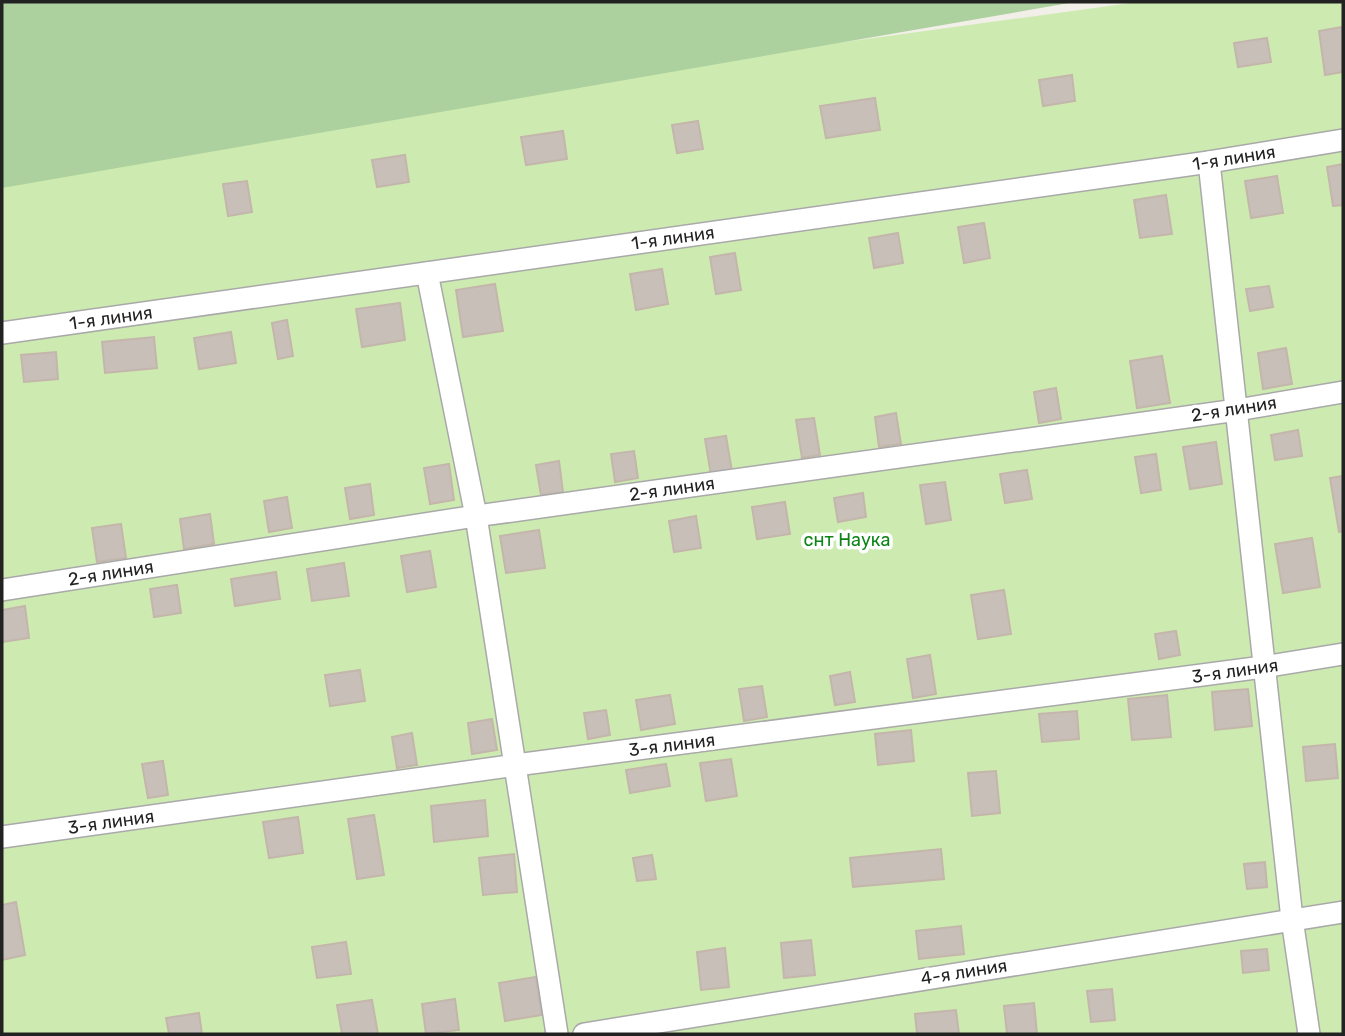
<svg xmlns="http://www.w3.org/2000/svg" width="1345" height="1036" viewBox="0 0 1345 1036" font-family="Rubik,sans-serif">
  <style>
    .grass { fill: #cdebb0 }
    .forest { fill: #add19e }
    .building { fill: #c7bfb8; stroke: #c4b6ab; stroke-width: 2 }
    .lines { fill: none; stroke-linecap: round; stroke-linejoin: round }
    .lane-casing { stroke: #a9a9a9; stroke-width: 24 }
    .lane { stroke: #fff; stroke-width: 21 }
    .labels { text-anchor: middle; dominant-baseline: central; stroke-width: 7; stroke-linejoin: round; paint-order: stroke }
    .street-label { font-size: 18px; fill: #222; stroke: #fff }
    .park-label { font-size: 18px; fill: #0c8416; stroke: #fff }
  </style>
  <rect width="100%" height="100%" fill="#f2efe9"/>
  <polygon class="grass" points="1138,2 1343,2 1343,1034 2,1034 2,157"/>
  <polygon class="forest" points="2,2 1075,2 2,188"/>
  <g class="building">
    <polygon points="1342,27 1343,72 1325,75 1319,31"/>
    <polygon points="1267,38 1271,62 1238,67 1234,43"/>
    <polygon points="1072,75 1075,101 1043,106 1039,80"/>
    <polygon points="875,98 880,130 826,138 820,106"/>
    <polygon points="698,121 703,149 677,153 672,125"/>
    <polygon points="563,131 567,159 526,165 521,137"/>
    <polygon points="405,155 409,182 377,187 372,160"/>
    <polygon points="1343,164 1343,205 1333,206 1327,167"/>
    <polygon points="1277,176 1283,213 1251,218 1245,181"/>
    <polygon points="247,181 252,212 228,216 223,184"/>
    <polygon points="1166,195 1172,234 1140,238 1134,200"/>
    <polygon points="984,223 990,258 964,263 958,227"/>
    <polygon points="898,233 903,263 874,268 869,238"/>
    <polygon points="735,253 741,290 716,294 710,257"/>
    <polygon points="662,269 668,304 636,310 630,274"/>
    <polygon points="495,284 503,331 463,337 456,290"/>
    <polygon points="1269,286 1273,307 1250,311 1246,289"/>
    <polygon points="400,303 405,340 362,347 356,309"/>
    <polygon points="287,320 293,356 278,359 272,323"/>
    <polygon points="231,332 236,363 199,369 194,338"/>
    <polygon points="154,337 157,368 105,373 102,342"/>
    <polygon points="1286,348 1292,384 1263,389 1258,353"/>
    <polygon points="56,352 58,379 24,382 21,355"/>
    <polygon points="1162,356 1170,403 1137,408 1130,361"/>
    <polygon points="1056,388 1061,419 1039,423 1034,392"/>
    <polygon points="896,413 901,444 879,447 875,417"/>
    <polygon points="814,418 820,455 802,458 796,420"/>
    <polygon points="1298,430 1302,456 1275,460 1271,435"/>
    <polygon points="726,436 732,471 711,475 705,439"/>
    <polygon points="1216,442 1222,484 1190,489 1183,447"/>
    <polygon points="634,451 638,478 615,482 611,454"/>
    <polygon points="1156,454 1161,490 1141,493 1135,457"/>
    <polygon points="559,461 563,492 541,495 536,465"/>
    <polygon points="449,464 454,500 430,504 424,468"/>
    <polygon points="1027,470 1032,499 1005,503 1000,474"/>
    <polygon points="1343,476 1343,531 1339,532 1330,478"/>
    <polygon points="945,482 951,520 926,524 920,485"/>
    <polygon points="370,484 374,515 350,519 345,488"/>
    <polygon points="863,493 866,517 838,522 834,498"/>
    <polygon points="287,497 292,528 269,532 264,501"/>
    <polygon points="785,502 790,534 757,539 752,507"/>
    <polygon points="210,514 214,544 184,549 180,519"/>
    <polygon points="696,516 701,548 674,552 669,521"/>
    <polygon points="121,524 126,558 97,562 92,528"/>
    <polygon points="539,530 545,568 506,573 500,536"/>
    <polygon points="1312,538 1320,587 1283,593 1275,544"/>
    <polygon points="430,551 436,587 407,592 401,556"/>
    <polygon points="344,563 349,596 312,601 307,569"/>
    <polygon points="276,572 280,599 235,606 231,579"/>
    <polygon points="177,585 181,613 154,617 150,589"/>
    <polygon points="1004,590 1011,634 978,639 971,595"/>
    <polygon points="25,606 29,638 2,642 2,610"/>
    <polygon points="1176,631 1180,655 1159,659 1155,634"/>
    <polygon points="930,655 936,694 913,698 907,659"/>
    <polygon points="360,670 365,701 330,706 325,675"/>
    <polygon points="850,672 855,702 835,705 830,676"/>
    <polygon points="762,686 767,717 744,721 739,689"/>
    <polygon points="1248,689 1252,726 1215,730 1212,692"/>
    <polygon points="670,695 675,724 641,730 636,700"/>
    <polygon points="1167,695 1171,737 1132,740 1128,699"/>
    <polygon points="606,710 610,735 588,739 584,713"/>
    <polygon points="1077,711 1079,739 1042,742 1039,714"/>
    <polygon points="492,719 497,750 472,754 468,723"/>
    <polygon points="911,730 914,761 878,765 875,734"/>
    <polygon points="412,733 417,765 397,768 392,737"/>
    <polygon points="1335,744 1338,778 1306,781 1303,747"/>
    <polygon points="731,759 737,796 706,801 700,763"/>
    <polygon points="163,761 168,795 148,798 142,764"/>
    <polygon points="666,764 670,786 630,793 626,770"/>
    <polygon points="996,771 1000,813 972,816 968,773"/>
    <polygon points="485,800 488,836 434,842 431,806"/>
    <polygon points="374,815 384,875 357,879 348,819"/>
    <polygon points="298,817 303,853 269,858 263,822"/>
    <polygon points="941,849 944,879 853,887 850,858"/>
    <polygon points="514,854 517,892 483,895 479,858"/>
    <polygon points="652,855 656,879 637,881 633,858"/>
    <polygon points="1265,862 1267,887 1247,889 1244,864"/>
    <polygon points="16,902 25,955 2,960 2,905"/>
    <polygon points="961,926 964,954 919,959 916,931"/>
    <polygon points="811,940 815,975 784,978 781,943"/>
    <polygon points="346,942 351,974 317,978 312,947"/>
    <polygon points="725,948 729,987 701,990 697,952"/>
    <polygon points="1267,949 1269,970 1243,973 1241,951"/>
    <polygon points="536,977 542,1015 505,1021 499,983"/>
    <polygon points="1112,989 1115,1020 1091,1022 1087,991"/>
    <polygon points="455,999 459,1030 426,1034 422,1004"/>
    <polygon points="372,1000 378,1034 342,1034 337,1005"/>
    <polygon points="1034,1003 1037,1034 1007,1034 1004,1006"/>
    <polygon points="956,1010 959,1034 917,1034 915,1014"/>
    <polygon points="199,1013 202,1034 169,1034 166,1018"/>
  </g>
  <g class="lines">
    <g class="lane-casing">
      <g id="lane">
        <polyline points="1209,162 1292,919 1309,1034"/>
        <polyline points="427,273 476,516 557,1034"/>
        <polyline points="2,333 1209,162 1343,140"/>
        <polyline points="2,590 476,516 1237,410 1343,392"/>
        <polyline points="2,837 516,765 1263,667 1343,654"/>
        <polyline points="584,1034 1343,912"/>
      </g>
    </g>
    <use href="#lane" class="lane"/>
  </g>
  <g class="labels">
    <g class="street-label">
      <text transform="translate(1234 158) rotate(-9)">1-я линия</text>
      <text transform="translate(673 238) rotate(-8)">1-я линия</text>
      <text transform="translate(111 318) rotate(-8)">1-я линия</text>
      <text transform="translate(1234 409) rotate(-9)">2-я линия</text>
      <text transform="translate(672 489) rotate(-8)">2-я линия</text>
      <text transform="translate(111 573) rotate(-9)">2-я линия</text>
      <text transform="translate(1235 671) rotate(-8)">3-я линия</text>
      <text transform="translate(672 745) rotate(-7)">3-я линия</text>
      <text transform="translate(111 822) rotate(-8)">3-я линия</text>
      <text transform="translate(964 972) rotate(-9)">4-я линия</text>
    </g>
    <g class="park-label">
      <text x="847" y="540">снт Наука</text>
    </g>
  </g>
  <rect width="1345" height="1036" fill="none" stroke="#222222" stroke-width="7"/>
</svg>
